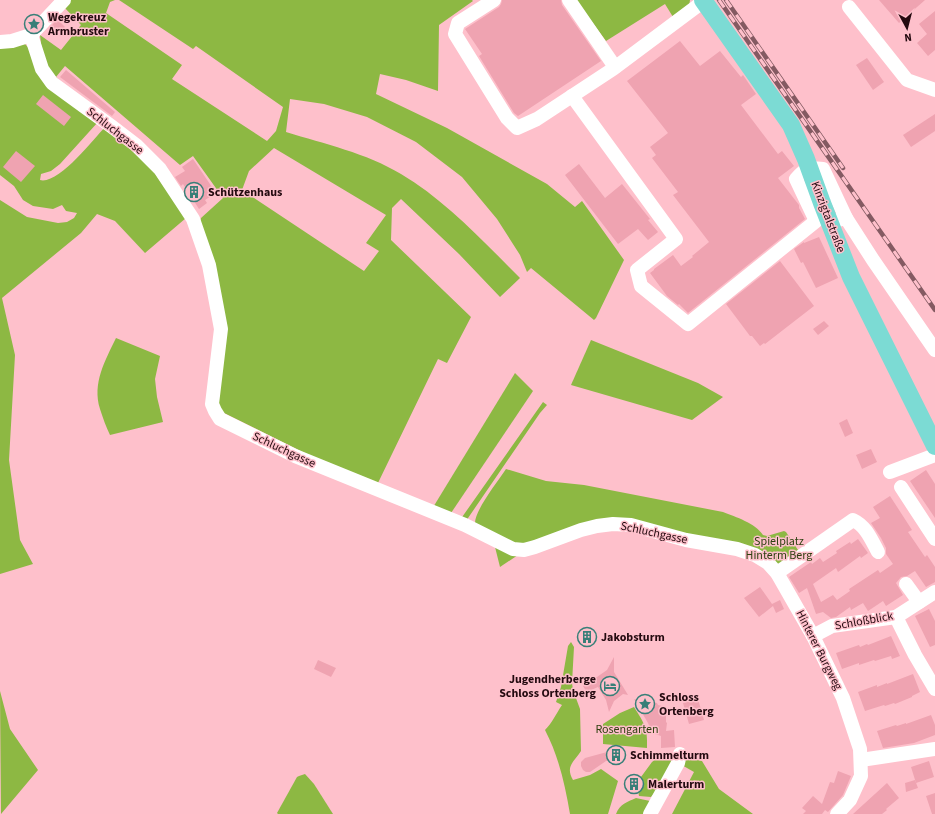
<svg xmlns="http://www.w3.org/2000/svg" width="935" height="814" viewBox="0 0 935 814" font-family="'Source Sans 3',sans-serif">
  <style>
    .green { fill: #8db843; fill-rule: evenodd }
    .building { fill: #efa3b1 }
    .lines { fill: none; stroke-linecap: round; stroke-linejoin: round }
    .minor { stroke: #fff; stroke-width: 14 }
    .major { stroke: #7cdbd4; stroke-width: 18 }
    .rail-casing { stroke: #845a62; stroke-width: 4.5 }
    .rail { stroke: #fec0cb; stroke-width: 3; stroke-dasharray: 9; stroke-linecap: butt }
    .labels { text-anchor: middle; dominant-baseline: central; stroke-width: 3; stroke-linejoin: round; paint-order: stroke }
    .poi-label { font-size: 12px; font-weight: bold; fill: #240a10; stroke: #fec0cb; text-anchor: start }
    .street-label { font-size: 12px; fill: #240a10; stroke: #fec0cb }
    .park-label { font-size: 12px; fill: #2f4011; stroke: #fec0cb }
  </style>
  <rect width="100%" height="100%" fill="#fec0cb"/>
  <g class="green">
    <path d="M70 0H115L110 2 106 13 182 65 172 79 267 141 276 131 283 107 196 46 193 49 119 0H472L473 1 439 25 438 91 406 80 380 74 376 94 447 128 547 184 575 207 582 201 624 260 596 318 594 320 531 268 527 272 520 255 497 219 462 177 416 142 367 117 324 104 290 99 286 132C325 144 366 153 401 174 445 200 484 242 520 278L500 297 459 254 401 199 392 208 391 240 471 317 447 363 438 359 377 485 341 471 220 411 217 397 221 359 199 226 201 218 223 198 193 156 180 165 65 66 56 77 43 62 40 35 61 50 81 25 64 7ZM274 148 386 215 366 243 379 251 364 271 242 190 249 171Z"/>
    <polygon points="576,0 690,0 689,6 673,17 665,4 606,41"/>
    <path d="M25 44 98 122 60 164 51 171 41 174 40 180C58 185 93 140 105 127L145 159 186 218 145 253 115 221 97 214 81 233 2 298 15 355 9 460 20 540 33 564 0 574V200L27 217 58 223 67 222 74 218 77 213 66 211 62 205 53 209 33 206 23 200 14 186 0 175V47Z"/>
    <path d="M116 338 160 356 155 379 157 397 163 422 110 435C106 427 103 418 100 409 92 383 105 361 116 338Z"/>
    <polygon points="591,340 698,383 723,397 692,420 571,385"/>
    <polygon points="515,373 533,391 449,516 432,509"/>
    <polygon points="543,402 547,405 540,413 466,521 460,520"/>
    <path d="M506 469 546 481 584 485 723 512C736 517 755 523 763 535L767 536 784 531 786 532 800 553 782 567 626 522 522 548 475 523C475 510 498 481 506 469Z"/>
    <polygon points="494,543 521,553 500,567"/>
    <path d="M571 642 574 647 572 683 573 690 580 709 581 751C574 762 565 766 573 780L590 775 601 769 618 781 608 814H570C565 785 559 757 545 730 552 723 556 714 562 705L556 702 561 687 568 646Z"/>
    <polygon points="0,691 10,729 38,770 1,814"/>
    <path d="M634 707C644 723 648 728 647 748L603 744V724L620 713Z"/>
    <polygon points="674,756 659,787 651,797 639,796 638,791 643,785 641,777 652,762 658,757"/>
    <polygon points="682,756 702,761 719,789 753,814 672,814 694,772 680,764"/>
    <polygon points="305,774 314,784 333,814 278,814 277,813 297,777 299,776"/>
    <path d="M636 798 650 801 644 814H616C620 804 627 802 636 798Z"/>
  </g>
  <g class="building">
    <polygon points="502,0 561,0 562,5 601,61 518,116 514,113 479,56 482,54 465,29 499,7 501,4"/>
    <polygon points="879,0 925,0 899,23"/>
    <polygon points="935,11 935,50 928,56 917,43 927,34 919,24"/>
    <polygon points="57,19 65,27 55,36 49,29"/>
    <polygon points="680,41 700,66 720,51 741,77 743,75 756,94 741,105 778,154 782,151 794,166 778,178 799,205 799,208 805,219 688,313 679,304 678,305 667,296 650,273 654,270 654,269 673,255 681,266 693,257 692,256 709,242 673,195 678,192 652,158 656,155 650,147 668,133 627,81"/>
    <polygon points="867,58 884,82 873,90 856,65"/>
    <polygon points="66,70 115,112 112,116 60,77"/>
    <polygon points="43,95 71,117 64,126 36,104"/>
    <polygon points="935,114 935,131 911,147 903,135"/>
    <polygon points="16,151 35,166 21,182 3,167"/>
    <polygon points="193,159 216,193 205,200 207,203 199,209 183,184 181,186 175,177 185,171 182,167"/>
    <polygon points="579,164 605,198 622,184 650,219 648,220 658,232 648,240 638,229 618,244 565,175"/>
    <polygon points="819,237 838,278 816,288 803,262 801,263 794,249 804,242 804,243"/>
    <polygon points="780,261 814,306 765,344 764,343 760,346 752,336 750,336 726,304"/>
    <polygon points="824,321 829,326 818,335 813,329"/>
    <polygon points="847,419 853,433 845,437 839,423"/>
    <polygon points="871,449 877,462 862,469 856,455"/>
    <polygon points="926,470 935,484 935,518 910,481"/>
    <polygon points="890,496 912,530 908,532 925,557 927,555 935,567 935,582 926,587 915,571 907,576 901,577 896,583 903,595 886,606 883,601 868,611 863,603 851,610 850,607 836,617 831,618 823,612 816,614 807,588 799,593 789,577 811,562 812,564 820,558 823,562 837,553 836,551 850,542 851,544 858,539 868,553 861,558 860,556 838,572 836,568 813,584 821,602 833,595 837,600 850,591 849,589 878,570 880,573 893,564 886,554 886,548 881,538 871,523 880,518 873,507"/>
    <polygon points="760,587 772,604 780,600 784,609 776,613 773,606 759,617 744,598"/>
    <polygon points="929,609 935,621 935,645 930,647 915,616"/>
    <circle cx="586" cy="637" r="5.5"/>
    <polygon points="891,636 900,656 892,659 891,656 875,661 874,660 859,665 859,663 842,669 836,653 859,645 860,647 867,644 868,645"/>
    <polygon points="614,657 614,672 628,695 623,694 614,701 609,712 606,700 598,687 589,691 586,691 583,686 586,682 591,681 594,677 597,677 607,670"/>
    <polygon points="318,660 336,668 331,677 314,669"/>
    <polygon points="913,674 920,692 912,696 912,697 895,704 894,703 885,706 884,705 865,711 858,692 877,685 877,687 887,683 887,684"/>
    <polygon points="634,699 642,702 653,700 654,702 657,703 658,705 662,706 666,714 666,722 667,723 666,731 674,730 675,747 661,748 661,736 652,733 648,723"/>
    <polygon points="698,699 704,720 689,724 683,703"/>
    <polygon points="931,715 935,725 935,735 914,743 883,748 877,731 896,725 897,726 906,723 906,724"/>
    <polygon points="610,747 623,748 622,760 613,759 612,761 606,761 590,772 586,772 583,770 581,766 581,762 585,758 607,752 607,749 610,749"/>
    <polygon points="929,761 934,777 916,783 911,767"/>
    <polygon points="838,771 851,776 843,795 828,812 825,810 822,814 803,814 806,811 802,808 813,796 822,804 830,782 834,783"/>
    <circle cx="634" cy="783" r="7"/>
    <polygon points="915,780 918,788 906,792 905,783"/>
    <polygon points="887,783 899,798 886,809 887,810 882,814 853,814"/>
    <polygon points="935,793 935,814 932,814 926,796"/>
  </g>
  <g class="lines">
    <g class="minor">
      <polyline points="494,0 458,23 455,34 507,118 517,128 537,119 613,69 704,1"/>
      <polyline points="569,0 615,67"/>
      <polyline points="849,7 907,80 935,90"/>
      <polyline points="31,35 42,69 52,83 111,126 136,145 160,169 193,219 209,265 221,329 212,404 215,411 220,419 295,456 465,525 513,549 524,550 535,547 581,530 597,526 613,524 631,525 686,540 737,549 755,555 768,563 777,573 813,636 843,698 860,749 861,776 850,800 837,814"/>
      <polyline points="0,42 12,41 31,35 64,0"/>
      <path d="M572 96 676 239 637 270 641 286 688 324 816 221 796 179C806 167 808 167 823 169L846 218"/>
      <polyline points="838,220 846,218 873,260 935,350"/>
      <polyline points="890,472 935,455"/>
      <polyline points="901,487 935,539"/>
      <path d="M777 573 853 520C866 526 871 539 878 552"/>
      <polyline points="906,584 919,602"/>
      <polyline points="896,617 915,655 935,689"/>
      <polyline points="813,636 832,626 896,617 935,592"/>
      <polyline points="861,760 935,749"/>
      <polyline points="650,814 678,763 680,754"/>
    </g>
    <polyline class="major" points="703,0 791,125 806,159 822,203 851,277 935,446"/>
    <g class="rail-casing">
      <g id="rail">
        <polyline points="719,0 935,310"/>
        <polyline points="726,0 843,168"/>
      </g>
    </g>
    <use href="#rail" class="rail"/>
  </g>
  <defs>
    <g id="sight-ring" transform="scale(1)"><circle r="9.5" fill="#fec0cb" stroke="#387f78" stroke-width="1.5"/><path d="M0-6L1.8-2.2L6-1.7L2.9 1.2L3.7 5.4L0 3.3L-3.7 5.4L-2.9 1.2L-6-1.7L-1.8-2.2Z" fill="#387f78"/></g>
    <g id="building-ring" transform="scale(1)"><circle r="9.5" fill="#fec0cb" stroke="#387f78" stroke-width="1.5"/><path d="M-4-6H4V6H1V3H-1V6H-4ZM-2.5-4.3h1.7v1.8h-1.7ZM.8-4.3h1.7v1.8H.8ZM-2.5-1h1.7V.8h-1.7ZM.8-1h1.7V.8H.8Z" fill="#387f78"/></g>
    <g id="hotel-ring" transform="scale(1)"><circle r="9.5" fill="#fec0cb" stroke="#387f78" stroke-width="1.5"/><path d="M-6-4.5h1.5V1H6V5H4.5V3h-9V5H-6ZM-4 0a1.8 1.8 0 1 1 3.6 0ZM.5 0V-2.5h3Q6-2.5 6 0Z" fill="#387f78"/></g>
  </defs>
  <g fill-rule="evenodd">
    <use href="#sight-ring" x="34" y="24"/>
    <use href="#building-ring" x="194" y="192"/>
    <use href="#building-ring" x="587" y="637"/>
    <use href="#hotel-ring" x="610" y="686"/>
    <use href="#sight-ring" x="645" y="704"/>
    <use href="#building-ring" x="616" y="755"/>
    <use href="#building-ring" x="634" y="784"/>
  </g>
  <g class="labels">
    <g class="poi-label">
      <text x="48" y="17">Wegekreuz<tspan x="48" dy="14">Armbruster</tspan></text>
      <text x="208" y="192">Schützenhaus</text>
      <text x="601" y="637">Jakobsturm</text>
      <text x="596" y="679" text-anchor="end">Jugendherberge<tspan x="596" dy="14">Schloss Ortenberg</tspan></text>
      <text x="659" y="697">Schloss<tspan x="659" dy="14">Ortenberg</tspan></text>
      <text x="630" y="755">Schimmelturm</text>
      <text x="648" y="784">Malerturm</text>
    </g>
    <g class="street-label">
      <text transform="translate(115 131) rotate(38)">Schluchgasse</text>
      <text transform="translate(828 217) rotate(69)">Kinzigtalstraße</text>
      <text transform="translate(284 450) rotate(25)">Schluchgasse</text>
      <text transform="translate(654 533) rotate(12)">Schluchgasse</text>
      <text transform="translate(864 621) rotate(-10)">Schloßblick</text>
      <text transform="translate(819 650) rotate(63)">Hinterer Burgweg</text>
    </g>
    <g class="park-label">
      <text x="779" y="541">Spielplatz<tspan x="779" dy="14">Hinterm Berg</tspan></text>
      <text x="627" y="729">Rosengarten</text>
    </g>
  </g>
  <g transform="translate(907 28) rotate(173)" stroke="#fec0cb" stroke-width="3" paint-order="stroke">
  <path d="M0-3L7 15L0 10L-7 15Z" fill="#240a10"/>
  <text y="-6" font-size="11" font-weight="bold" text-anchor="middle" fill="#240a10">N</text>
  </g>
</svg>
